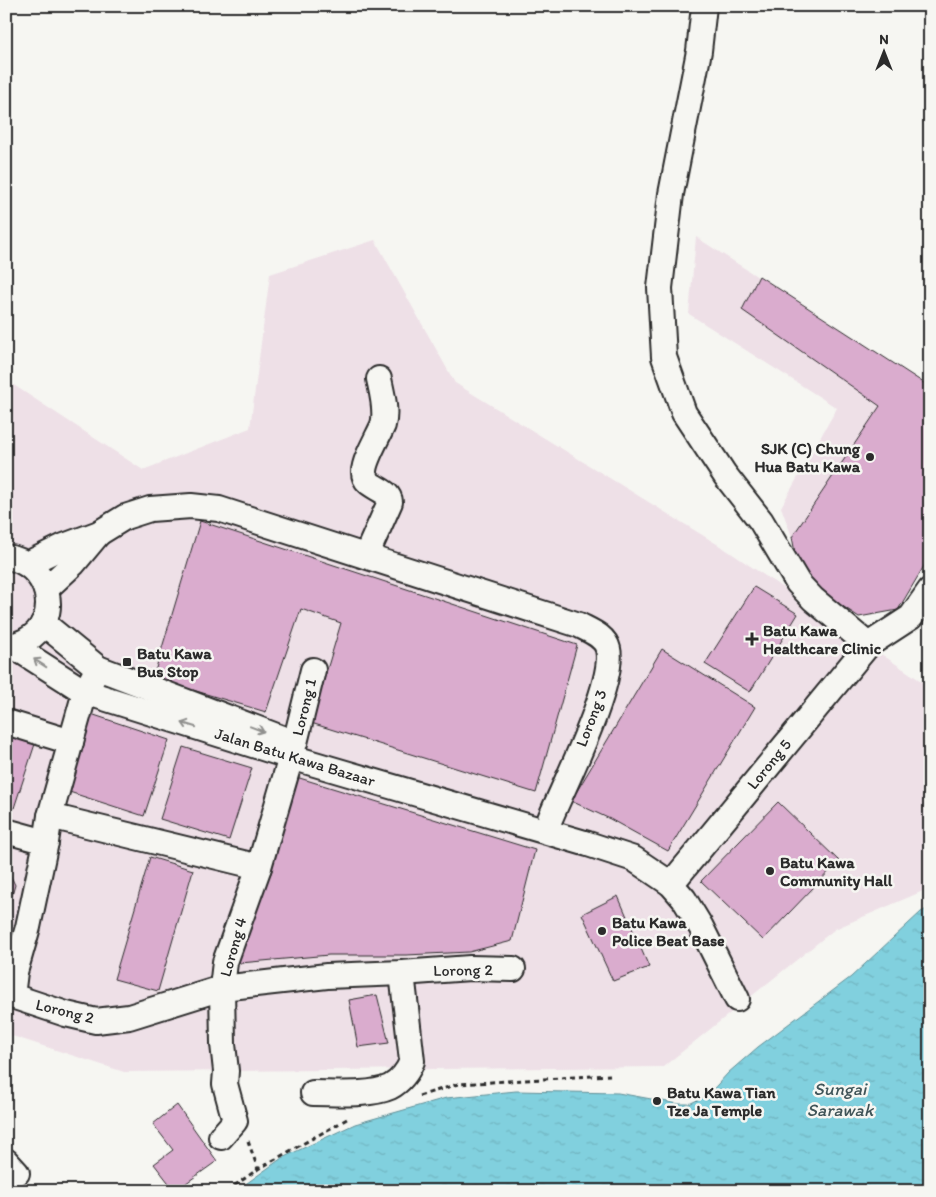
<svg xmlns="http://www.w3.org/2000/svg" width="936" height="1197" viewBox="0 0 936 1197" font-family="Itim,sans-serif">
  <style>
    .built { fill: #eee0e7 }
    .water { fill: url(#water-ripples); stroke: #5f8e96 }
    .building { fill: #daacce; stroke: #2b2b2b }
    .lines { fill: none; stroke-linecap: round; stroke-linejoin: round }
    .minor-casing { stroke: #2b2b2b; stroke-width: 28 }
    .path { stroke: #2b2b2b; stroke-width: 3; stroke-dasharray: 5 4; stroke-linecap: butt }
    .minor { stroke: #f6f6f2; stroke-width: 24 }
    .oneway { stroke: #90908e }
    .poi-dot { fill: #2b2b2b; stroke: #f6f6f2; stroke-width: 2 }
    .labels { text-anchor: middle; dominant-baseline: central; stroke-width: 5; stroke-linejoin: round; paint-order: stroke }
    .poi-label { font-size: 16px; font-weight: bold; fill: #2b2b2b; stroke: #f6f6f2; text-anchor: start }
    .street-label { font-size: 16px; fill: #2b2b2b; stroke: #f6f6f2 }
    .water-label { font-size: 18px; font-style: italic; fill: #405458; stroke: #f6f6f2 }
  </style>
  <defs>
    <pattern id="water-ripples" width="26" height="14" patternUnits="userSpaceOnUse" patternTransform="scale(1.25)"><rect width="26" height="14" fill="#81d0de"/><path d="M2 4q2-2 4 0t4 0M15 11q2-2 4 0t4 0" fill="none" stroke="#70b3bf"/></pattern>
  </defs>
  <rect width="100%" height="100%" fill="#f6f6f2"/>
  <filter id="ink" filterUnits="userSpaceOnUse"><feTurbulence type="fractalNoise" baseFrequency=".02" numOctaves="2"/><feDisplacementMap in="SourceGraphic" scale="10" xChannelSelector="R" yChannelSelector="G"/><feConvolveMatrix kernelMatrix="1 2 1 2 8 2 1 2 1" color-interpolation-filters="sRGB"/></filter>
  <g filter="url(#ink)">
    <g class="built">
      <polygon points="696,237 930,388 930,556 898,610 859,617 800,578 792,537 781,507 837,408 689,314"/>
      <polygon points="375,240 455,383 725,549 930,687 930,888 835,929 663,1067 124,1072 6,1034 6,380 143,470 250,428 270,274"/>
    </g>
    <polygon class="water" points="930,907 930,1191 236,1191 282,1158 355,1124 446,1098 516,1091 618,1093 679,1104 689,1104 708,1095 728,1073 758,1047 851,977 921,912"/>
    <g class="building">
      <polygon points="759,276 930,387 930,556 898,610 859,617 800,578 792,537 880,406 742,310"/>
      <polygon points="200,521 577,645 536,793 311,723 341,623 301,609 266,712 153,678"/>
      <polygon points="754,587 798,614 750,692 705,664"/>
      <polygon points="662,649 755,707 668,851 610,819 571,801"/>
      <polygon points="85,712 169,740 144,816 60,789"/>
      <polygon points="6,735 35,744 14,808 6,805"/>
      <polygon points="183,747 252,768 229,840 160,819"/>
      <polygon points="293,776 535,850 512,941 469,952 406,955 329,955 229,964"/>
      <polygon points="778,802 839,861 763,940 701,881"/>
      <polygon points="150,857 193,870 158,991 114,979"/>
      <polygon points="6,866 15,885 6,916"/>
      <polygon points="618,896 649,967 613,981 582,914"/>
      <polygon points="377,995 389,1043 358,1047 349,1000"/>
      <polygon points="177,1105 217,1161 175,1191 154,1164 173,1150 153,1124"/>
    </g>
    <g class="lines">
      <g class="minor-casing">
        <g id="minor">
          <polyline points="704,6 699,51 671,194 660,288 664,357 684,413 725,475 761,521 798,583 813,599 868,645"/>
          <path d="M366 556 390 502C389 487 364 489 364 472 364 460 378 437 383 425 387 411 382 393 379 379"/>
          <path d="M6 557C49 562 65 620 25 641 18 644 14 646 6 646"/>
          <path d="M27 564 64 546 99 533 125 517 150 509 191 506 219 509 579 625C590 631 605 636 608 649 616 682 564 785 550 819"/>
          <polyline points="46,589 73,564 98,534"/>
          <polyline points="43,623 98,668 287,740"/>
          <polyline points="13,646 85,692 291,757 588,844 634,859 671,884 684,899 701,927 737,999"/>
          <polyline points="98,668 85,692 50,816 46,842 28,927 15,972 12,996 66,1014 96,1021 129,1017 222,988 327,976 402,973 470,968 513,969"/>
          <polyline points="6,722 71,742"/>
          <polyline points="295,743 313,670"/>
          <polyline points="50,816 259,867"/>
          <polyline points="6,831 46,842"/>
          <polyline points="671,884 868,645 911,617 930,590"/>
          <path d="M313 1093C335 1093 370 1096 390 1087 401 1081 408 1071 412 1061L402 973"/>
          <polyline points="221,1137 235,1121 225,1084 226,1071 223,1044 222,988 225,962 259,867 291,757"/>
          <polyline points="6,1161 17,1173"/>
        </g>
      </g>
      <g class="path">
        <polyline points="419,1096 458,1084 610,1075"/>
        <polyline points="248,1141 258,1169"/>
        <polyline points="227,1191 258,1169 347,1119"/>
      </g>
      <use href="#minor" class="minor"/>
    </g>
    <defs><path id="oneway-shaft" d="M-6 0H5M1.5-3L5.5 0L1.5 3" fill="none" stroke-width="1.6" stroke-linecap="round" stroke-linejoin="round" transform="scale(1.25)"/></defs>
    <g class="oneway">
      <use href="#oneway-shaft" transform="translate(40 663) rotate(-147)"/>
      <use href="#oneway-shaft" transform="translate(189 725) rotate(-163)"/>
      <use href="#oneway-shaft" transform="translate(257 729) rotate(21)"/>
    </g>
  </g>
  <g class="poi-dot">
    <circle cx="870" cy="457" r="5"/>
    <path d="M749.5 631.5h5v5h5v5h-5v5h-5v-5h-5v-5h5z"/>
    <rect x="122" y="657" width="10" height="10" rx="2.5"/>
    <circle cx="770" cy="871" r="5"/>
    <circle cx="602" cy="931" r="5"/>
    <circle cx="657" cy="1101" r="5"/>
  </g>
  <g class="labels">
    <g class="poi-label">
      <text x="860" y="448" text-anchor="end">SJK (C) Chung<tspan x="860" dy="18">Hua Batu Kawa</tspan></text>
      <text x="763" y="630">Batu Kawa<tspan x="763" dy="18">Healthcare Clinic</tspan></text>
      <text x="137" y="653">Batu Kawa<tspan x="137" dy="18">Bus Stop</tspan></text>
      <text x="780" y="862">Batu Kawa<tspan x="780" dy="18">Community Hall</tspan></text>
      <text x="612" y="922">Batu Kawa<tspan x="612" dy="18">Police Beat Base</tspan></text>
      <text x="667" y="1092">Batu Kawa Tian<tspan x="667" dy="18">Tze Ja Temple</tspan></text>
    </g>
    <g class="street-label">
      <text transform="translate(304 707) rotate(-76)">Lorong 1</text>
      <text transform="translate(591 718) rotate(-69)">Lorong 3</text>
      <text transform="translate(295 757) rotate(17)">Jalan Batu Kawa Bazaar</text>
      <text transform="translate(769 764) rotate(-51)">Lorong 5</text>
      <text transform="translate(233 947) rotate(-74)">Lorong 4</text>
      <text transform="translate(463 970) rotate(-1)">Lorong 2</text>
      <text transform="translate(65 1011) rotate(14)">Lorong 2</text>
    </g>
    <g class="water-label">
      <text x="840" y="1089">Sungai<tspan x="840" dy="21">Sarawak</tspan></text>
    </g>
  </g>
  <rect width="936" height="1197" fill="none" stroke="#f6f6f2" stroke-width="25"/>
  <rect x="12" y="12" width="911" height="1172" fill="none" stroke="#2b2b2b" stroke-width="2" filter="url(#ink)"/>
  <g transform="translate(884 52)" stroke="#f6f6f2" stroke-width="4" paint-order="stroke">
  <path d="M0-4L9 19L0 12L-9 19Z" fill="#2b2b2b"/>
  <text y="-8" font-size="14" font-weight="bold" text-anchor="middle" fill="#2b2b2b">N</text>
  </g>
</svg>
